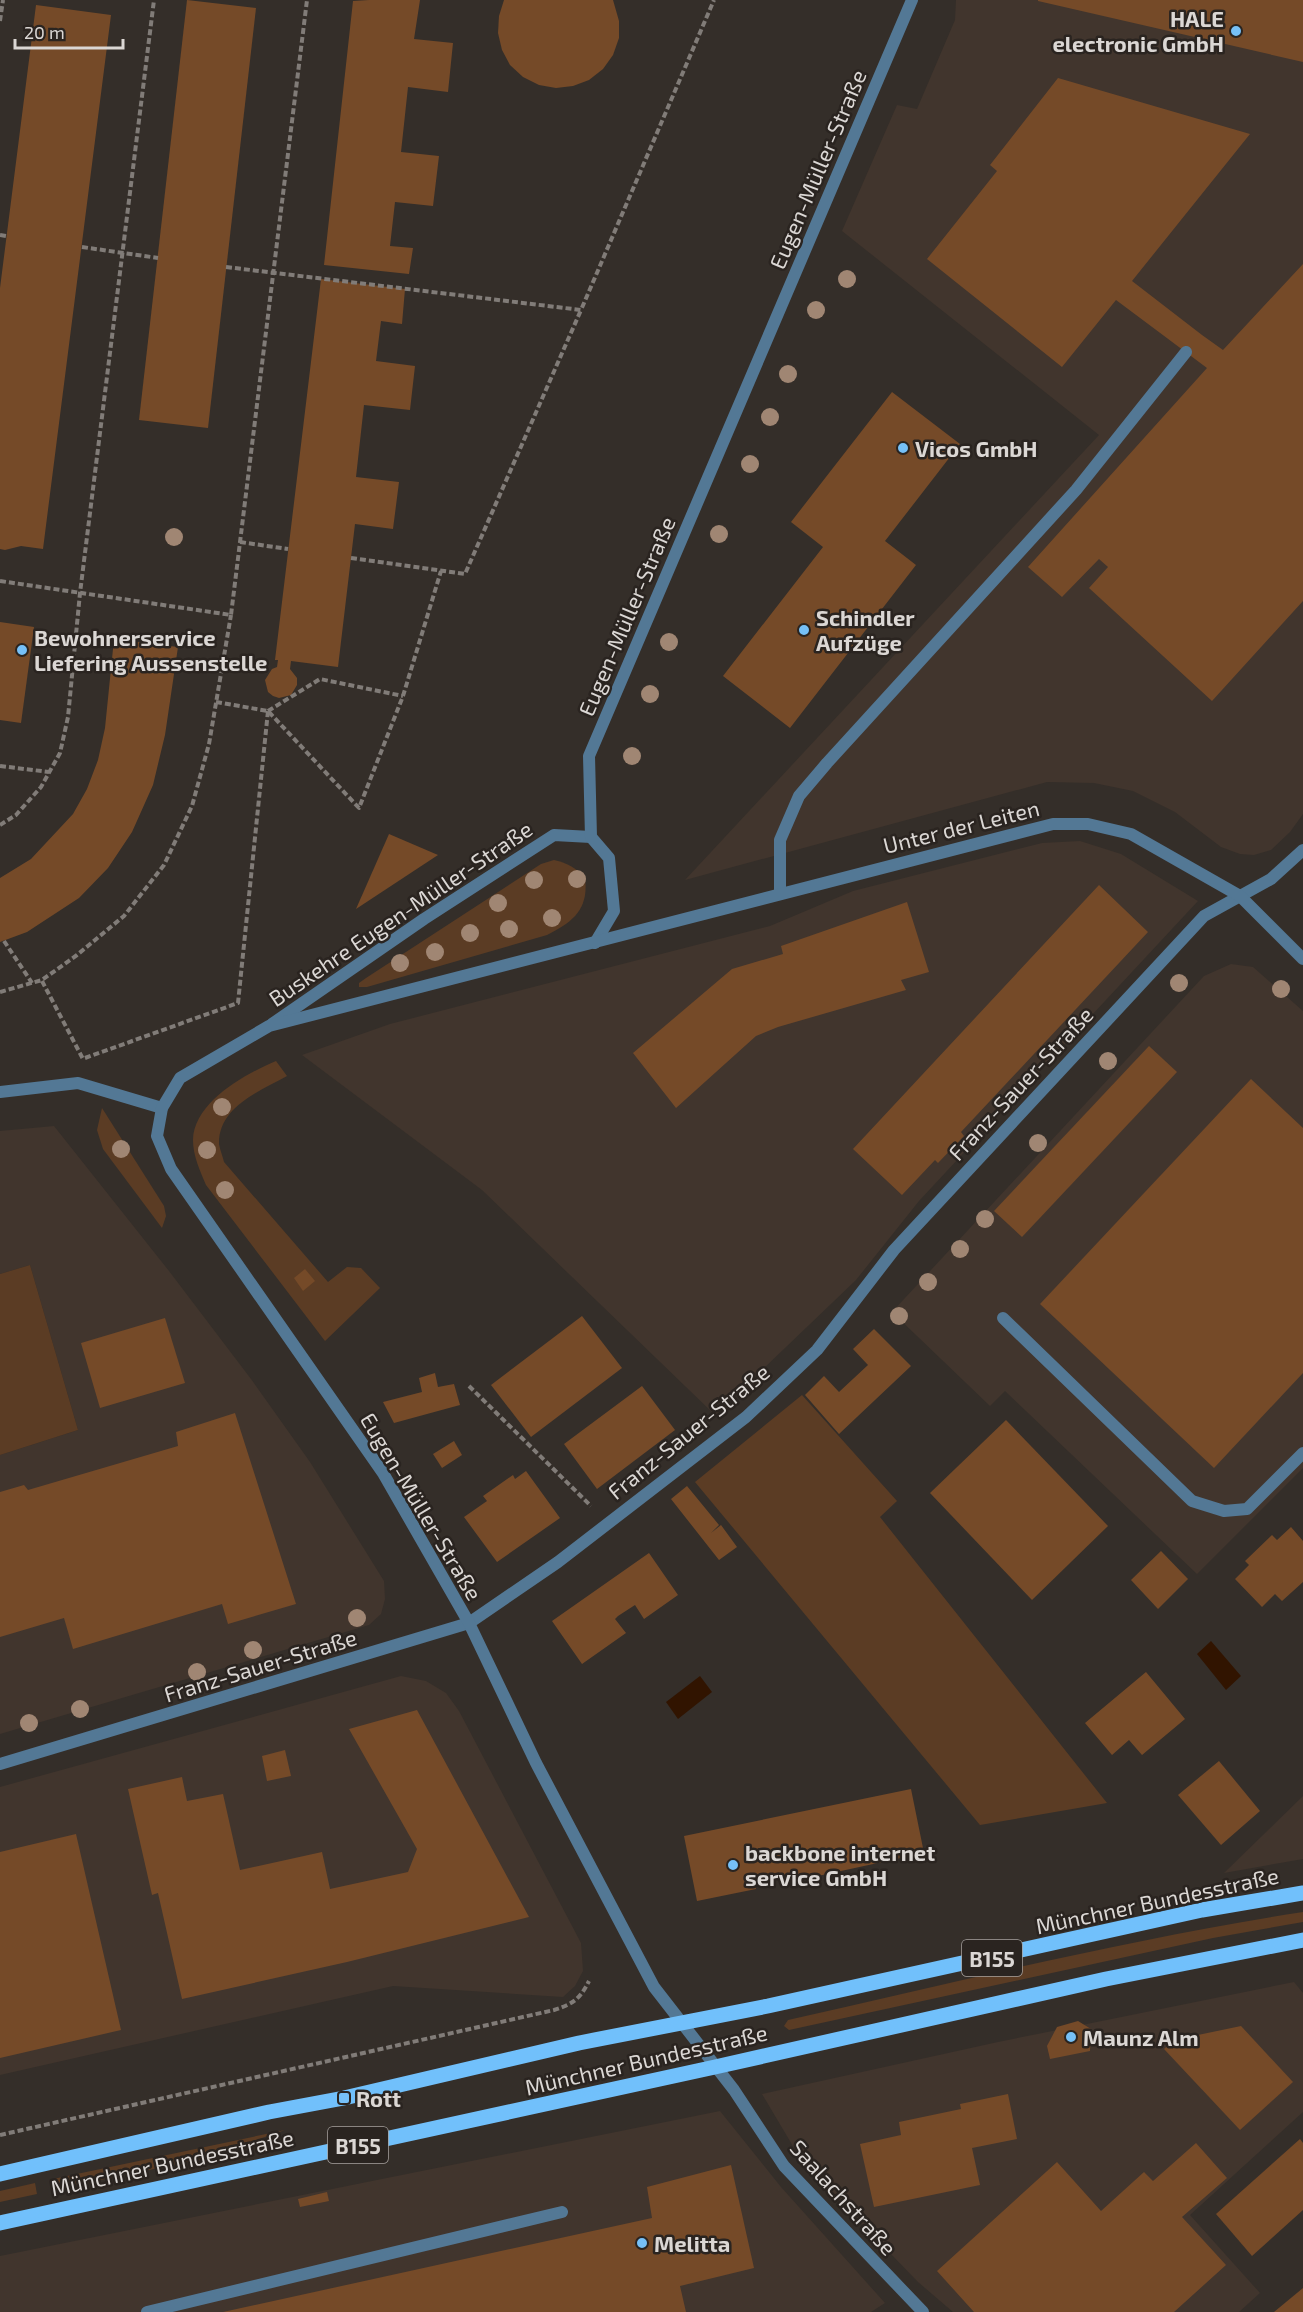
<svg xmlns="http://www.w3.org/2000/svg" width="1303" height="2312" viewBox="0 0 1303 2312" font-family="'Exo 2',sans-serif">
<rect width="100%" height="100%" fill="#342e29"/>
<g fill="#41352d">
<polygon points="956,0 1303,0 1303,814 1290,832 1271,850 1254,855 1240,854 1221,847 1175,812 1133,791 1094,783 1047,782 685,880 1099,435 842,231 897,105 917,109 955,20"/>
<polygon points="1080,841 1121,854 1198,901 919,1201 856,1280 715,1415 482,1190 302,1055 390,1024 770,926 853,891 1042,843"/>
<polygon points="1231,964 1253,967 1303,1011 1303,1468 1197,1574 1005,1391 990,1406 892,1312 1204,976"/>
<polygon points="54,1126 169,1271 251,1379 310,1462 384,1581 385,1599 381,1614 369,1625 0,1734 0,1455 78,1430 30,1265 0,1274 0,1131"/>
<polygon points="401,1676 426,1681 446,1693 459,1711 581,1943 583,1971 575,1986 563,1997 393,1986 0,2075 0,1787"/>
<polygon points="1303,1796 1303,1859 1224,1873"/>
<polygon points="1294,1982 1303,1993 1303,2112 1190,2215 1260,2293 1239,2312 953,2312 918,2282 803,2163 762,2094 998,2042"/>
<polygon points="720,2111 781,2187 885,2303 871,2312 0,2312 0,2256"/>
</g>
<g fill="#5b3c24">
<path d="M554,860C568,863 576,868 585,878C589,909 573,922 547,935L367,987H359V983L366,978L541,864Z"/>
<path d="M276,1061L287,1076C260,1091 218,1107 219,1144C220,1150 223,1157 224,1162L328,1282L347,1267L361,1268L380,1288L325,1341L206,1185C200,1171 193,1156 193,1140C194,1102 245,1074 276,1061Z"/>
<polygon points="102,1108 164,1206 166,1216 162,1228 103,1149 97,1130"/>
<polygon points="30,1265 78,1430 0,1455 0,1274"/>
<polygon points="802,1395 897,1501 880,1517 1107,1803 980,1825 695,1482"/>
<path d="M1303,1912V1922L1213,1938L789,2030L784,2026L788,2020C959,1981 1130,1939 1303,1912Z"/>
<polygon points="285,2130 198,2160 56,2189 53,2179"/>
<polygon points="35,2183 37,2194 0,2202 0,2191"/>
</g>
<g fill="#311400">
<polygon points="1211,1641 1241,1676 1226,1690 1197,1654"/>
<polygon points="700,1676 712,1692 678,1719 666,1702"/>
</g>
<g fill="#754a28">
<polygon points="187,0 256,8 208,428 139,420"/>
<polygon points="369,0 420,0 414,39 453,43 448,92 408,87 401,152 439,156 433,206 395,202 390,246 413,248 409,274 324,265 353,1"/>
<polygon points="504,0 613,0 619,21 619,38 613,55 603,69 589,80 573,86 556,88 539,85 523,77 510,65 502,50 498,33 499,16"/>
<polygon points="1038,0 1303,0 1303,62 1038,1"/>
<polygon points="36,5 111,15 43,549 21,546 5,550 0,549 0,288"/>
<polygon points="1058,78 1250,134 1132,281 1202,335 1223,350 1303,264 1303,601 1212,701 1089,588 1108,567 1099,559 1062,597 1028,567 1207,368 1116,300 1062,367 927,259 997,171 990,165"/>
<polygon points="321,279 405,289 402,324 381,321 376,361 415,366 410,410 364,405 356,477 399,482 393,529 355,524 338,667 291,661 290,669 297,678 297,685 291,695 279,698 273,696 268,692 265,680 272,669 277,667 278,660 275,660"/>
<polygon points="892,392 960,444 885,541 916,565 790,728 723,676 823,547 791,522"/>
<polygon points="0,622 34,627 21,723 0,720"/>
<polygon points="114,639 178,647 165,735 153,785 132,832 108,868 79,898 27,932 0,942 0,878 31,859 73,814 87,789 98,760 105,728"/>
<polygon points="389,834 438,855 356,909"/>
<polygon points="1099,885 1148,932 961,1132 964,1136 938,1163 935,1160 902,1195 853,1149"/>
<polygon points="907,902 929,972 901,980 906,990 778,1027 756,1036 676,1108 633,1053 732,969 783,954 781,946"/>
<polygon points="1149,1046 1177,1072 1022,1237 994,1211"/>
<polygon points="1251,1079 1303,1128 1303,1373 1214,1468 1040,1304"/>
<polygon points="305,1269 315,1281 303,1291 294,1278"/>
<polygon points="582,1316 622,1368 531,1437 491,1385"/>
<polygon points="165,1318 185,1383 100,1408 81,1343"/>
<polygon points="874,1329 911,1366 839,1434 805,1395 824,1376 839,1392 868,1365 853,1349"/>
<polygon points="435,1373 438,1387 454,1384 460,1405 394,1423 383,1402 422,1392 419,1378"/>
<polygon points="642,1386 675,1430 597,1489 564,1444"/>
<polygon points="235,1413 296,1604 228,1624 222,1604 73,1649 64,1618 0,1637 0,1492 24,1485 28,1490 178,1446 176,1432"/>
<polygon points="1006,1420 1108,1526 1032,1600 930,1493"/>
<polygon points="454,1441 462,1455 442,1468 433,1454"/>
<polygon points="526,1471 560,1518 497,1562 464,1517 487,1501 483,1496 513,1475 515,1479"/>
<polygon points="687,1486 719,1525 711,1533 721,1525 737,1547 719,1560 671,1499"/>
<polygon points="1291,1527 1303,1541 1303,1582 1282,1601 1275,1594 1262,1607 1235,1579 1249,1565 1245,1561 1272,1535 1277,1540"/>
<polygon points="1161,1551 1188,1579 1158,1609 1131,1580"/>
<polygon points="649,1553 678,1595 644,1619 635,1605 618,1616 615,1619 626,1633 582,1664 552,1621"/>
<polygon points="1146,1672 1185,1719 1142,1755 1129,1740 1112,1755 1085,1723"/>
<polygon points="417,1710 529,1917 347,1962 182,1999 158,1893 152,1895 128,1789 182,1777 187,1801 223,1794 240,1870 322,1852 330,1889 408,1872 417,1849 349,1729"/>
<polygon points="285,1750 291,1776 267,1781 262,1756"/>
<polygon points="1219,1761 1260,1811 1221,1845 1178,1795"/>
<polygon points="911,1789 924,1853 781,1884 780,1878 755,1884 756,1889 697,1901 684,1836"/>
<polygon points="76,1834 121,2030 0,2058 0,1852"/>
<polygon points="1078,2021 1091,2029 1090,2051 1050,2059 1047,2046 1057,2027"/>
<polygon points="1241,2026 1293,2082 1240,2130 1164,2049 1174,2040"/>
<polygon points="1008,2094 1017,2139 972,2148 980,2185 874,2207 860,2144 901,2135 899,2122 961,2109 960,2104"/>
<polygon points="1300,2139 1303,2143 1303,2210 1252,2256 1216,2214"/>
<polygon points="1196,2143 1227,2178 1182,2217 1226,2265 1174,2312 974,2312 937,2271 1057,2162 1101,2211 1144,2172 1153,2181"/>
<polygon points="731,2165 754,2268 680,2286 686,2312 223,2312 652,2218 647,2187"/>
<polygon points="327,2192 329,2201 300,2207 298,2199"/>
<polygon points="1303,2288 1303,2312 1274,2312"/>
</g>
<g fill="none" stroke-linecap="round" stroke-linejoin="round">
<g stroke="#817c78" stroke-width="4" stroke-dasharray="6 3" stroke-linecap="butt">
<polyline points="0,21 3,0"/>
<polyline points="0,235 6,236"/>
<polyline points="82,247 158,258"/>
<polyline points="226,267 581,310 714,0"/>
<polyline points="240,542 288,549"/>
<polyline points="351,558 465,574 581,310"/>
<polyline points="0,581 231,615 307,0"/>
<polyline points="216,702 268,711 359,808 403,696 441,571"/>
<polyline points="268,711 320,679 403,696"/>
<polyline points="0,766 49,772"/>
<polyline points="0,825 16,815 41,787 60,753 68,717 80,593 154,0"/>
<polyline points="4,941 32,983"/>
<polyline points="42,981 83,1059"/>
<polyline points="0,992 42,980 77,955 124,916 164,865 192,806 209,744 231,615"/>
<polyline points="85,1058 238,1003 268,711"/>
<polyline points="469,1386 591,1506"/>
<path d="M0,2135L554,2010C573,2004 580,1999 589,1981"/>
</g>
<g stroke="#537895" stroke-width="12">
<polyline points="780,894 780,840 799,796 827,763 1076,490 1186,352"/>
<polyline points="272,1024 424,919 554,835 591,837"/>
<polyline points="1003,1318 1192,1501 1224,1511 1247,1509 1303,1453"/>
<polyline points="147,2312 562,2212"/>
</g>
<g stroke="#537895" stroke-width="12">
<polyline points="595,943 614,911 609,858 591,837 589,756 912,0"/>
<polyline points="0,1092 78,1083 162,1108"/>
<polyline points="0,1764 469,1623 558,1562 746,1417 817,1350 894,1250 1204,916 1271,879 1303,850"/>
<polyline points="923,2312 784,2166 734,2090 654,1987 536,1763 469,1623 383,1473 171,1169 157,1136 162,1108 180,1078 269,1026 1053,824 1088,824 1131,834 1240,896 1303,959"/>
</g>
<g stroke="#71c0fb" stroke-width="15">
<polyline points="0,2174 269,2112 344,2098 579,2043 768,2006 1202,1910 1303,1893"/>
<polyline points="0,2223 715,2067 1106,1979 1303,1940"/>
</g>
</g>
<g fill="#a08673">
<circle cx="847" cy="279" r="9"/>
<circle cx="816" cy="310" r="9"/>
<circle cx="788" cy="374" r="9"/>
<circle cx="770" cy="417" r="9"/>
<circle cx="750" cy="464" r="9"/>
<circle cx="719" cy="534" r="9"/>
<circle cx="174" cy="537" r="9"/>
<circle cx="669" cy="642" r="9"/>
<circle cx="650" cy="694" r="9"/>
<circle cx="632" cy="756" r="9"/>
<circle cx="577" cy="879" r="9"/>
<circle cx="534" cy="880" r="9"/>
<circle cx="498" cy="903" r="9"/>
<circle cx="552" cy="918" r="9"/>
<circle cx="509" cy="929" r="9"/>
<circle cx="470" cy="933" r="9"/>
<circle cx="435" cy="952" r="9"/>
<circle cx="400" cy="963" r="9"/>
<circle cx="1179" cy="983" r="9"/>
<circle cx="1281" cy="989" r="9"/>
<circle cx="1108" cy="1061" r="9"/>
<circle cx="222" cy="1107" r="9"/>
<circle cx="1038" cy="1143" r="9"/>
<circle cx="121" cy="1149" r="9"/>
<circle cx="207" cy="1150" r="9"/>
<circle cx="225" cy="1190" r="9"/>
<circle cx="985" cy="1219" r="9"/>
<circle cx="960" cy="1249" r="9"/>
<circle cx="928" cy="1282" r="9"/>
<circle cx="899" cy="1316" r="9"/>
<circle cx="357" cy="1618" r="9"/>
<circle cx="253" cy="1650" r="9"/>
<circle cx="197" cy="1672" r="9"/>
<circle cx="80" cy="1709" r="9"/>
<circle cx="29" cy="1723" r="9"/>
</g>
<g fill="#76c0f7" stroke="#2a2420" stroke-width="2">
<circle cx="1236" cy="31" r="6"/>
<circle cx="903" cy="448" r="6"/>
<circle cx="804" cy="630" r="6"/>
<circle cx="22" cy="650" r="6"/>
<circle cx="733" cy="1865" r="6"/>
<circle cx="1071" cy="2037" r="6"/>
<rect x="338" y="2092" width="12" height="12" rx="3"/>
<circle cx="642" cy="2243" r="6"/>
</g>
<g text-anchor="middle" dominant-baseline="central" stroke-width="5" stroke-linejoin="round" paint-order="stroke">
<g fill="#2a2420" stroke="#a6a19e" stroke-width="1.5">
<rect x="962" y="1940" width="60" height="36" rx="4.5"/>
<rect x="328" y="2127" width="60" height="36" rx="4.5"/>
</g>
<g font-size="21" font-weight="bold" fill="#dbd7d4">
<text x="992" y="1958">B155</text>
<text x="358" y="2145">B155</text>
</g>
<g font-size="22" font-weight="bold" fill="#dbd7d4" stroke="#2a2420" text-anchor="start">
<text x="1224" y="18" text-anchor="end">HALE<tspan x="1224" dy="25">electronic GmbH</tspan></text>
<text x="915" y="448">Vicos GmbH</text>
<text x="816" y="617">Schindler<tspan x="816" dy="25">Aufzüge</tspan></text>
<text x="34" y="637">Bewohnerservice<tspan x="34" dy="25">Liefering Aussenstelle</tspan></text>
<text x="745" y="1852">backbone internet<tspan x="745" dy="25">service GmbH</tspan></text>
<text x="1083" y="2037">Maunz Alm</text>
<text x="356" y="2098">Rott</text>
<text x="654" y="2243">Melitta</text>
</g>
<g font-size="22" fill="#dbd7d4" stroke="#2a2420">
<text transform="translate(817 169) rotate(-67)">Eugen-Müller-Straße</text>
<text transform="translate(626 616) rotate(-67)">Eugen-Müller-Straße</text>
<text transform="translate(961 826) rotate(-14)">Unter der Leiten</text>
<text transform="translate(400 913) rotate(-34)">Buskehre Eugen-Müller-Straße</text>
<text transform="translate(1020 1083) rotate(-47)">Franz-Sauer-Straße</text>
<text transform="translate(688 1431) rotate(-39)">Franz-Sauer-Straße</text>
<text transform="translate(422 1506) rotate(59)">Eugen-Müller-Straße</text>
<text transform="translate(260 1665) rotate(-17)">Franz-Sauer-Straße</text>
<text transform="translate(1157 1900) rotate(-12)">Münchner Bundesstraße</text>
<text transform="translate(646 2059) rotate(-13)">Münchner Bundesstraße</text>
<text transform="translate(172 2162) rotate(-12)">Münchner Bundesstraße</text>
<text transform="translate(844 2197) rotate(48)">Saalachstraße</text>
</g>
</g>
<path d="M15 39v9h108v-9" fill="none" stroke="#dbd7d4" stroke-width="3"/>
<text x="24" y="39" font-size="18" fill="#dbd7d4" stroke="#2a2420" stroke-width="4.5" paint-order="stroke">20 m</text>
</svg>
